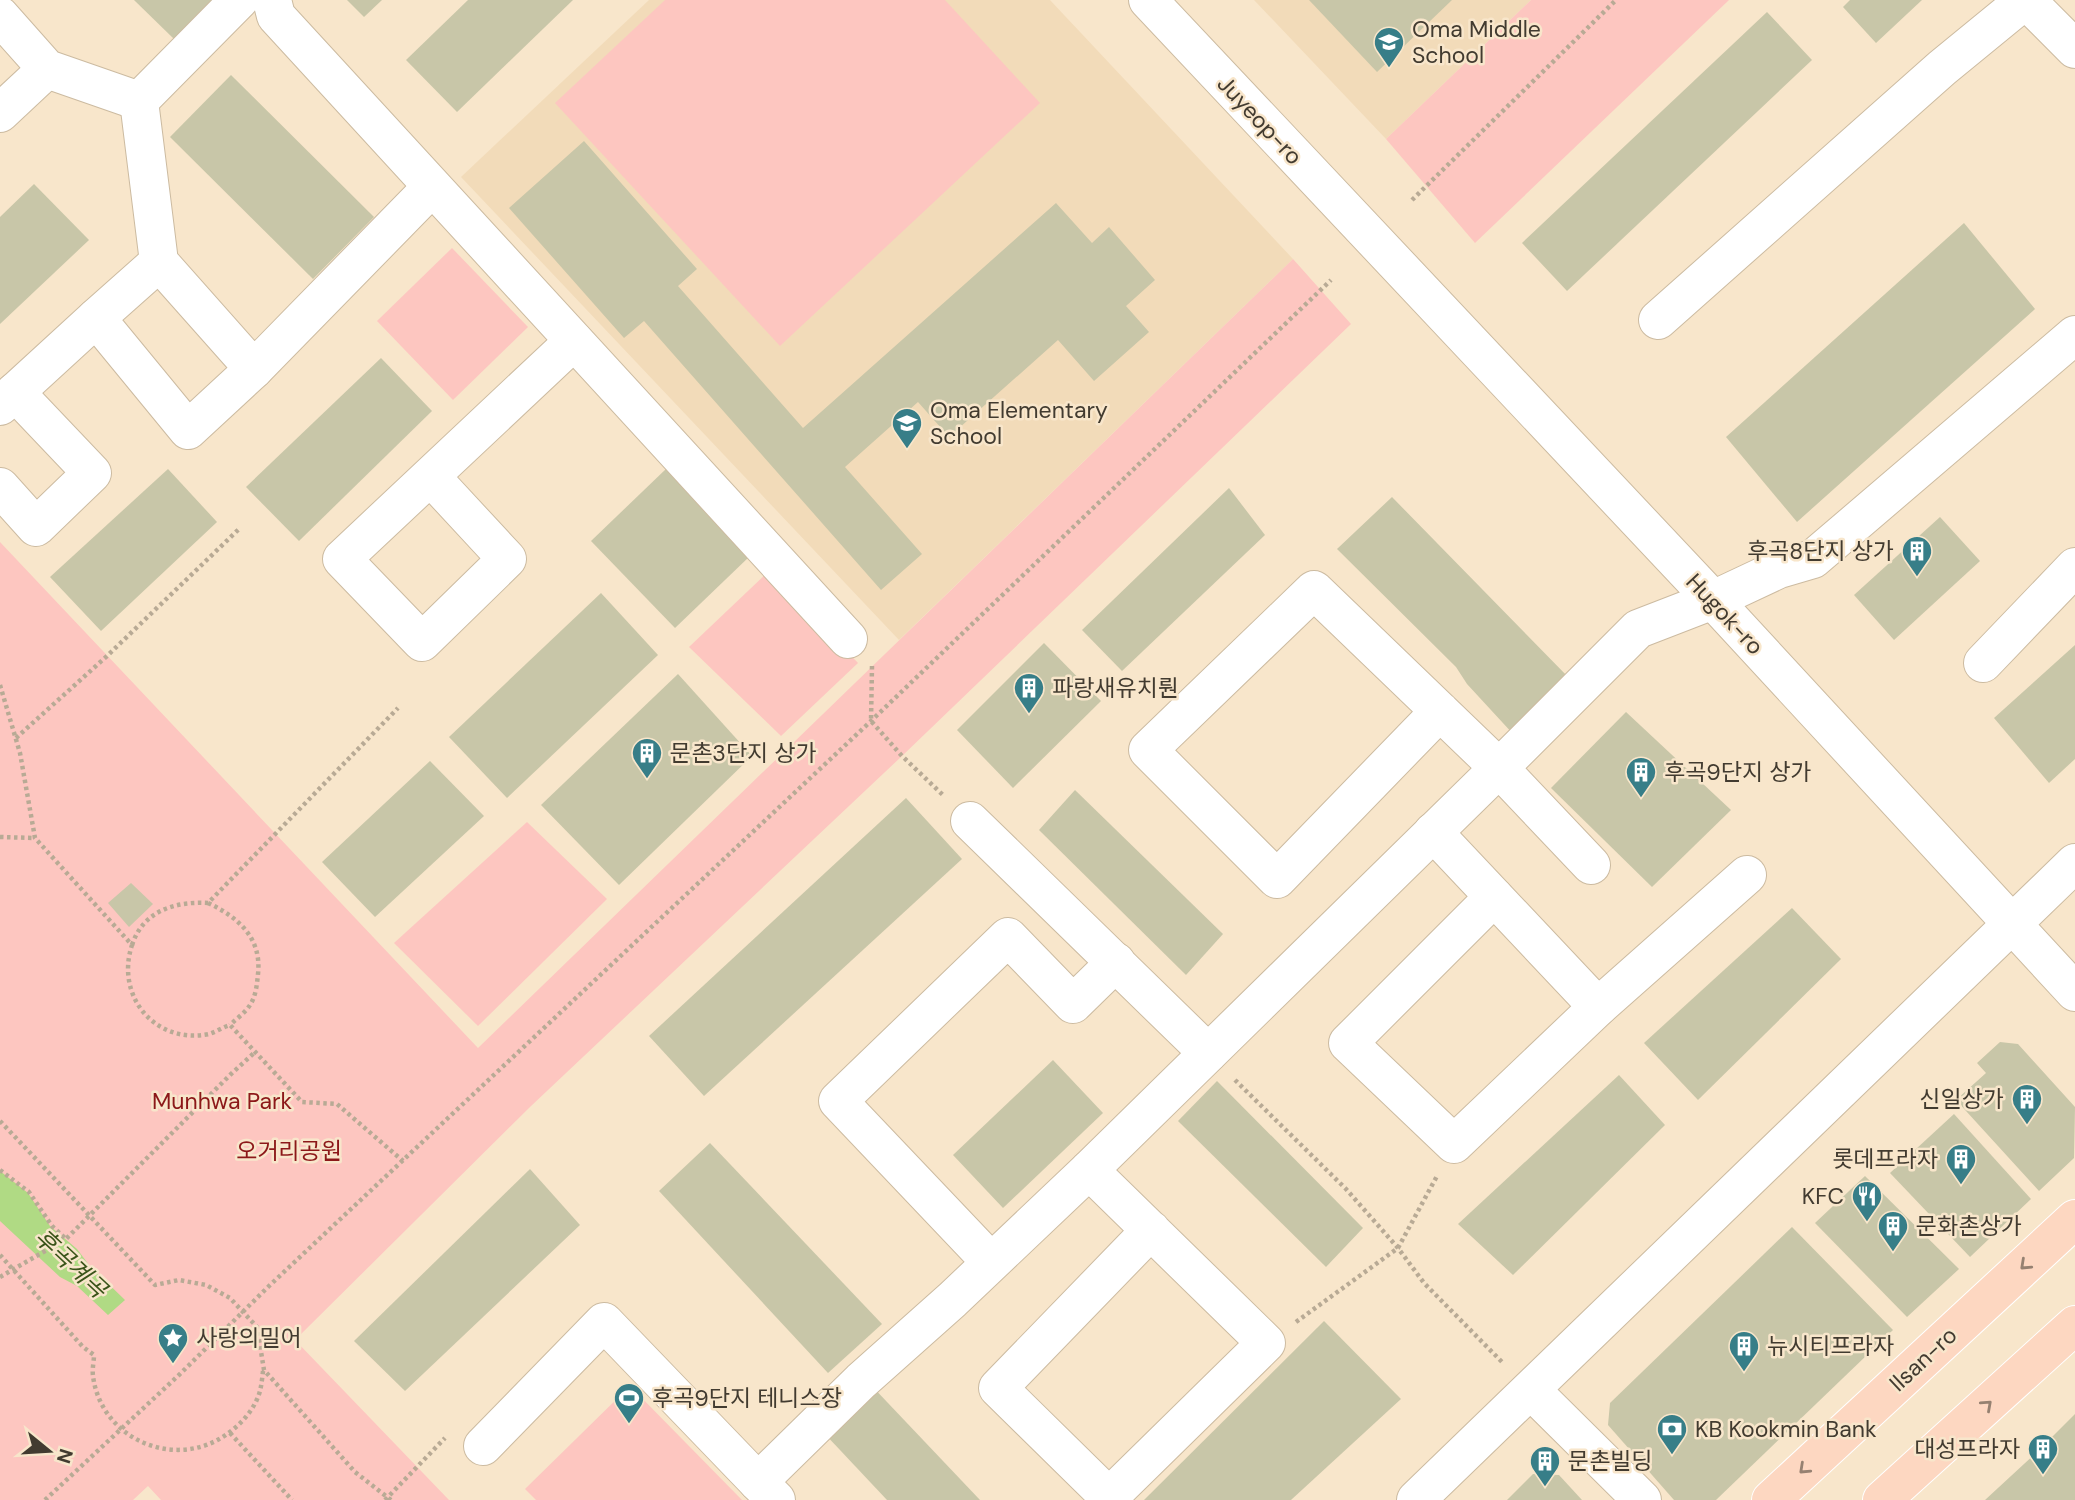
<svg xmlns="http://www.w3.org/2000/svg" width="2075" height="1500" viewBox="0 0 2075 1500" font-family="'DM Sans','Noto Sans KR',sans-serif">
<rect width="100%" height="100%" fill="#f8e6cb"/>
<g fill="#f2dbb9">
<polygon points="649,0 1050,0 1293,259 899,640 461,177"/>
<polygon points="1254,0 1531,0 1386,139"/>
</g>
<g fill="#fdc6c0">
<polygon points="665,0 945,0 1040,103 780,346 555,103"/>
<polygon points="1531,0 1729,0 1475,243 1386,139"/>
<polygon points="452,248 528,327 453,400 377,321"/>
<polygon points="1293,259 1351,324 902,756 530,1107 295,1340 449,1500 161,1500 148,1486 133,1500 0,1500 0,542 478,1048"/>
<polygon points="770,570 858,663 781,736 689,647"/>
<polygon points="527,822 607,899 478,1026 394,943"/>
<polygon points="630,1386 742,1500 536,1500 525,1489"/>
</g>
<polygon fill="#b0da84" points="0,1171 28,1193 50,1226 77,1249 89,1265 125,1300 108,1315 77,1286 60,1277 0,1221"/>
<g fill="#c8c6a8">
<polygon points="134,0 212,0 174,39"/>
<polygon points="347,0 382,0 364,17"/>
<polygon points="468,0 573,0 457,112 406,60"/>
<polygon points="1309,0 1452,0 1377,72"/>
<polygon points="1850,0 1922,0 1876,43 1843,7"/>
<polygon points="1767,12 1812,60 1567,291 1522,243"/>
<polygon points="231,75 374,217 313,279 170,137"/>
<polygon points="584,141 697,269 678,286 803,428 1056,203 1092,243 1109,227 1155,280 1126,306 1149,332 1094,381 1058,340 949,437 918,402 845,467 922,554 881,590 644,321 624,338 509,208"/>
<polygon points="34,184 89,240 0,324 0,217"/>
<polygon points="1964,223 2035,309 1797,522 1726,437"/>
<polygon points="381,358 432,411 299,541 246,487"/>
<polygon points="667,468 750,556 675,628 591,541"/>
<polygon points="168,469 217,522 101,631 50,577"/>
<polygon points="1229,488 1265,535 1122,671 1082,630"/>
<polygon points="1392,497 1571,680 1514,735 1467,684 1456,667 1337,549"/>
<polygon points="1940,517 1980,561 1894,640 1854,595"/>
<polygon points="601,593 658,655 507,798 449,737"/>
<polygon points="1044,643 1101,701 1013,788 957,730"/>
<polygon points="2075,645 2075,759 2049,783 1994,718"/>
<polygon points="678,674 752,756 619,885 541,805"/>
<polygon points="1626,712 1731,810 1652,887 1551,788"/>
<polygon points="430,761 484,816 375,917 322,862"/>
<polygon points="1075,790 1223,934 1186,975 1039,830"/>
<polygon points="906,798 962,859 704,1096 649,1036"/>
<polygon points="131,883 153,904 129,927 108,903"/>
<polygon points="1792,908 1841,959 1698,1100 1644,1043"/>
<polygon points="2000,1042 2018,1044 2075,1107 2074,1158 2039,1191 1956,1100 1986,1073 1977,1063"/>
<polygon points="1053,1060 1103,1113 1003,1208 953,1155"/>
<polygon points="1619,1075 1665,1125 1513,1275 1458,1224"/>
<polygon points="1217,1081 1363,1228 1326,1267 1178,1121"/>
<polygon points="1954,1114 2031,1199 1970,1257 1890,1173"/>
<polygon points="710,1143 882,1324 828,1373 659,1191"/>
<polygon points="530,1169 580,1225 405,1391 354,1341"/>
<polygon points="1865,1176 1959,1269 1907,1317 1815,1223"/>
<polygon points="1792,1227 1893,1330 1716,1500 1674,1500 1608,1425 1610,1403"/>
<polygon points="1324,1321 1401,1399 1291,1500 1144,1500"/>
<polygon points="869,1383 980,1500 887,1500 824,1433"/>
<polygon points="2075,1414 2075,1500 1985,1500 2038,1451"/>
<polygon points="1533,1474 1559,1475 1582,1500 1507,1500"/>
</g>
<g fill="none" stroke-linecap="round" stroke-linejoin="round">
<g stroke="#ccbba1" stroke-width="40">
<g id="minor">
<polyline points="239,0 139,101 159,262 254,369 432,187"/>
<polyline points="272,0 276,16 848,639"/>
<polyline points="1148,0 1713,600 2075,992"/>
<polyline points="2026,0 2075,49"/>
<polyline points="0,16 47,69 139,101"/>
<polyline points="0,113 47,69"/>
<polyline points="159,262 96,318 188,430 254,369"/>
<polyline points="1658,320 1942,68 2025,0"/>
<polyline points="0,406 96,318"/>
<polyline points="431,477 507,559 422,642 342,559 574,341"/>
<polyline points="0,487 36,527 92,473 15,392"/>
<polyline points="1983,663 2075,567"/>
<polyline points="1440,711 1277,879 1148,750 1314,590 1499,768 1591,865"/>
<polyline points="970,821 1208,1053"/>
<polyline points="1433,832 1598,1007"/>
<polyline points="1494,897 1348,1043 1454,1144 1598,1007 1747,875"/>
<polyline points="1089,1170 1266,1343 1109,1497 998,1388 1151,1230"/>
<polyline points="991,1262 838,1101 1008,937 1073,1004 1116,962"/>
<polyline points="1531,1390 1642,1500"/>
<polyline points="483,1446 604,1322 758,1482"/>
<polyline points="776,1500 758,1482 861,1381 952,1300 1089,1170 1499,768 1638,629 1713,600 1779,569 1813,559 2075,335"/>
<polyline points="1416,1500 2075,863"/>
</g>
</g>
<g stroke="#fff" stroke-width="40">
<g id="major">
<polyline points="1771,1500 2075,1219"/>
<polyline points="1882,1500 2075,1325"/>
</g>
</g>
<g stroke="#b8aa95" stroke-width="4.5" stroke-dasharray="3.5 3.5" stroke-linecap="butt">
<polyline points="1412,200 1616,0"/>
<polyline points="872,666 871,721 902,756 944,796"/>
<path d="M0,685L20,753L35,838L132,945C115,996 155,1045 209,1034C216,1032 223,1027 230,1025L302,1102L337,1104L403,1161"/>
<polyline points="16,738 107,656 239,529"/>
<polyline points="0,837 35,838"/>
<path d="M208,903C238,917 262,938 258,974C257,984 256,996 250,1005C245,1013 236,1019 230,1025"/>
<path d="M132,945C143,911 175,901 208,903L398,708"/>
<polyline points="1235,1080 1346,1189 1398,1248 1424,1283 1503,1363"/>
<polyline points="0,1121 155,1285 179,1280 206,1285 230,1298 257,1327 264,1370 355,1472 391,1500"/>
<polyline points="0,1170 29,1192 52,1226 66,1239"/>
<path d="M0,1255L83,1347L94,1355C94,1361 92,1369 93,1376C101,1440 176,1471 227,1434C240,1425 252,1412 258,1397C261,1390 262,1380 263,1371"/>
<polyline points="0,1277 66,1239 230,1075 254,1053"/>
<polyline points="1296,1322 1398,1248 1437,1176"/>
<polyline points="230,1433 292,1500"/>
<polyline points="45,1500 180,1374 269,1286 871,721 1331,280"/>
<polyline points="385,1500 445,1438"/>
</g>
<use href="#minor" stroke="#fff" stroke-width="38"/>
<use href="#major" stroke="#fdd7c1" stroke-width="38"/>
</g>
<defs><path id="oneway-chevron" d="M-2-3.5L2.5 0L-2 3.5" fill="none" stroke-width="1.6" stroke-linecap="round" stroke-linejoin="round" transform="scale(1.75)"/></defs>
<g stroke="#968171">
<use href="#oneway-chevron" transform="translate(2025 1265) rotate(137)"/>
<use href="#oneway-chevron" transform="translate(1987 1405) rotate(-42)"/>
<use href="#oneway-chevron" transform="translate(1804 1469) rotate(137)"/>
</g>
<defs>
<g id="school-pin" transform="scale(1.575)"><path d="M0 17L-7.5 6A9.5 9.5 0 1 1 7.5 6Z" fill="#377e88" stroke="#f8e6cb"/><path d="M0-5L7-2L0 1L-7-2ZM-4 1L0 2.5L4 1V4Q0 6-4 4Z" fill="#fff"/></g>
<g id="building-pin" transform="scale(1.575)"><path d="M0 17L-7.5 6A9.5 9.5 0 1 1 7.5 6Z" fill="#377e88" stroke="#f8e6cb"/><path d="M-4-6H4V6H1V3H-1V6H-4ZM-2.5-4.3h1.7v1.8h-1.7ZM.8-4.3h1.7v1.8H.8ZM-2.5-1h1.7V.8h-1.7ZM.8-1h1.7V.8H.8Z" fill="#fff"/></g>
<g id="restaurant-pin" transform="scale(1.575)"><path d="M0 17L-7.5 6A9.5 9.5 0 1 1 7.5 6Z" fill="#377e88" stroke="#f8e6cb"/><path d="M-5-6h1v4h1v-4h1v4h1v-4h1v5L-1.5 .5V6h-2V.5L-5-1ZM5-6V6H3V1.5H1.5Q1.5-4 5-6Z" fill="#fff"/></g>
<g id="sight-pin" transform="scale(1.575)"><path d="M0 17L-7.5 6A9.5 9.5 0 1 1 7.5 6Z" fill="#377e88" stroke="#f8e6cb"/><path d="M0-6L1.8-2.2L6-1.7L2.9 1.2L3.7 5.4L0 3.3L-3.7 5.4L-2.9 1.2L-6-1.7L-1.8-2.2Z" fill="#fff"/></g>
<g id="stadium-pin" transform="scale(1.575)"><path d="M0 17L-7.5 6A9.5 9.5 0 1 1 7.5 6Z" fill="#377e88" stroke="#f8e6cb"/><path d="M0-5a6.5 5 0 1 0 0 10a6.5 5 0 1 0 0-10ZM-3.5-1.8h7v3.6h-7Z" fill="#fff"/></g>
<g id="bank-pin" transform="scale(1.575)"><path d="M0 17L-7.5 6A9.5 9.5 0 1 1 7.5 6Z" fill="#377e88" stroke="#f8e6cb"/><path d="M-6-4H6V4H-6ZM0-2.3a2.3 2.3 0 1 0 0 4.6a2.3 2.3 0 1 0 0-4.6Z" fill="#fff"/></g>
</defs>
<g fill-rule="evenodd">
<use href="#school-pin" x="1389" y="42"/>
<use href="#school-pin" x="907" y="423"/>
<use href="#building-pin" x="1917" y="551"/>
<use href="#building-pin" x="1029" y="688"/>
<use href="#building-pin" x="647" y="753"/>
<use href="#building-pin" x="1641" y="772"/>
<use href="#building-pin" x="2027" y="1099"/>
<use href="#building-pin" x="1961" y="1159"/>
<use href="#restaurant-pin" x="1867" y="1196"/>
<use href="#building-pin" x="1893" y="1226"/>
<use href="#sight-pin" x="173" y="1338"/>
<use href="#building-pin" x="1744" y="1346"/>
<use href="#stadium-pin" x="629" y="1398"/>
<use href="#bank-pin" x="1672" y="1429"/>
<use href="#building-pin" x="2043" y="1449"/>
<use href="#building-pin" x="1545" y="1461"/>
</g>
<g text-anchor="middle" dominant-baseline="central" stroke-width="5" stroke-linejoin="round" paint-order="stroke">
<g font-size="23" fill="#423b30" stroke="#f8e6cb" text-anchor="start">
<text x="1412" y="29">Oma Middle<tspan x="1412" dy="26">School</tspan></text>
<text x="930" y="410">Oma Elementary<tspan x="930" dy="26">School</tspan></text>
<text x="1894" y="551" text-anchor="end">후곡8단지 상가</text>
<text x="1052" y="688">파랑새유치뤈</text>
<text x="670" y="753">문촌3단지 상가</text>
<text x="1664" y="772">후곡9단지 상가</text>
<text x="2004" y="1099" text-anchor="end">신일상가</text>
<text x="1938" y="1159" text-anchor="end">롯데프라자</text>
<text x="1844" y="1196" text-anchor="end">KFC</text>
<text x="1916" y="1226">문화촌상가</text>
<text x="196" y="1338">사랑의밀어</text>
<text x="1767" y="1346">뉴시티프라자</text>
<text x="652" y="1398">후곡9단지 테니스장</text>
<text x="1695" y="1429">KB Kookmin Bank</text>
<text x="2020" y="1449" text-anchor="end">대성프라자</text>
<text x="1568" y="1461">문촌빌딩</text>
</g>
<g font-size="23" fill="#423b30" stroke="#f8e6cb">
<text transform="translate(1260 120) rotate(47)">Juyeop-ro</text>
<text transform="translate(1725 614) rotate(47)">Hugok-ro</text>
<text transform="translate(1923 1359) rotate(-43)">Ilsan-ro</text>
</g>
<g font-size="23" fill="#8c1819" stroke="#f8e6cb">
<text x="222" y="1101">Munhwa Park</text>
<text x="289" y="1151">오거리공원</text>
</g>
<g font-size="24" font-style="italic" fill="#3a5419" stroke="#f8e6cb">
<text transform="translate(71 1263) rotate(43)">후곡계곡</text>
</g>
</g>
<g transform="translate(49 1451) rotate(108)" stroke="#f8e6cb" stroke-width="5" paint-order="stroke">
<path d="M0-5L12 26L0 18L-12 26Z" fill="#423b30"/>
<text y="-10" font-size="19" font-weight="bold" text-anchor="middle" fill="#423b30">N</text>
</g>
</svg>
